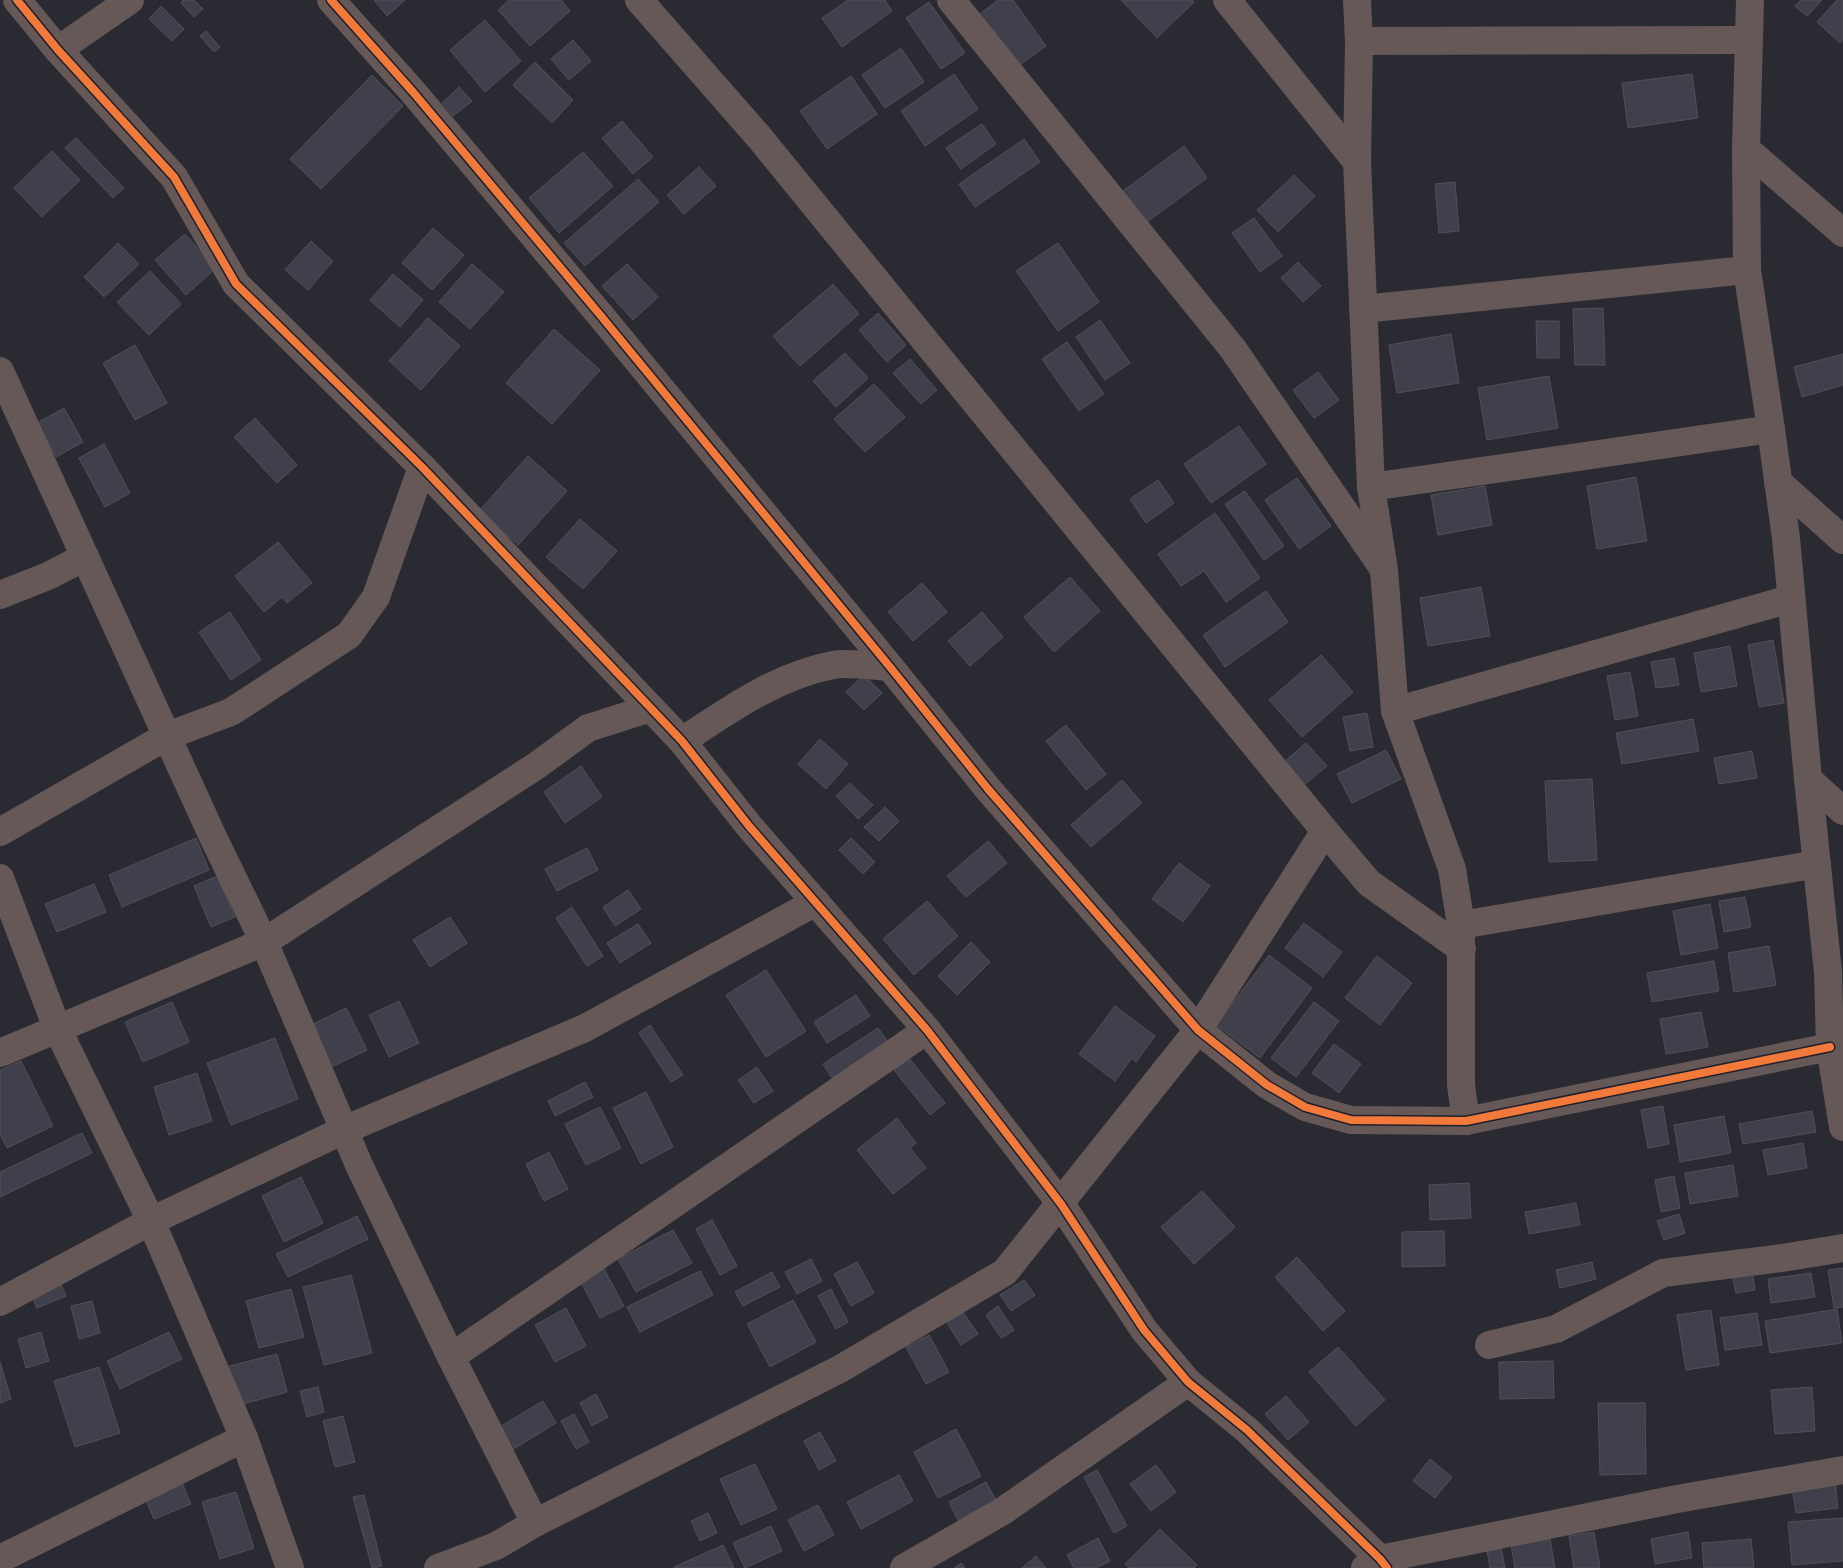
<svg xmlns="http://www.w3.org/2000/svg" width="1843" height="1568" viewBox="0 0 1843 1568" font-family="'PT Sans',sans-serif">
<rect width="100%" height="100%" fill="#2a2a33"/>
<g fill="#40404c" stroke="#505058">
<polygon points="184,0 194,0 203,9 194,17 181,3"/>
<polygon points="374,0 405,0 387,16"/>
<polygon points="509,0 561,0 570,11 530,46 498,10"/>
<polygon points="848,0 885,0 892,11 842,47 822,18"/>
<polygon points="998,0 1013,0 1046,46 1014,69 976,17"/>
<polygon points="1121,0 1192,0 1194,2 1157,38"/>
<polygon points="1801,0 1822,0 1807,16 1795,6"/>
<polygon points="1837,0 1843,0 1843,39 1840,43 1817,22"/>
<polygon points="929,2 965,53 941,69 906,18"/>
<polygon points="161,6 184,29 172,41 149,19"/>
<polygon points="485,20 521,61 485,92 450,50"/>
<polygon points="206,31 220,47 214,52 200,36"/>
<polygon points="573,40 591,61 569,80 551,59"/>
<polygon points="901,48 924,82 885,108 862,75"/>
<polygon points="535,62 573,100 552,123 513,85"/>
<polygon points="954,74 978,109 925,146 901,111"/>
<polygon points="1692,74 1698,118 1628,128 1622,83"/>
<polygon points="372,75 403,106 321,189 290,159"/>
<polygon points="851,76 877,114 827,149 800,111"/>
<polygon points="459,87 472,101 453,116 442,103"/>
<polygon points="622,121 653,157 633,174 602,138"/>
<polygon points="982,124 996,144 961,169 946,148"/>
<polygon points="76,138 124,188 113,198 65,148"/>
<polygon points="1024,139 1040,162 975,207 959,184"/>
<polygon points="1184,146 1207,178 1139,228 1116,196"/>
<polygon points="52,151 80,180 42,217 14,188"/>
<polygon points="583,152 613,186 559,233 529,198"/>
<polygon points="699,167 716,186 684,214 667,195"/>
<polygon points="1294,175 1315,196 1278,232 1257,210"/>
<polygon points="638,179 659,202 585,266 564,243"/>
<polygon points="1455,182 1459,231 1439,233 1435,184"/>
<polygon points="1254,218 1282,256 1260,272 1232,233"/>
<polygon points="433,228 464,255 432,290 402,263"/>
<polygon points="185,234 216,268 186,295 155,260"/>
<polygon points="311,241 333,261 308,290 285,270"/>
<polygon points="118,243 139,264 104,297 84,277"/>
<polygon points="1058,243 1099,302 1058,331 1016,271"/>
<polygon points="1298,262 1321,286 1303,302 1281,278"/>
<polygon points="472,264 504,292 470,329 439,302"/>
<polygon points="627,264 658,297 633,320 602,286"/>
<polygon points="150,271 181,304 149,335 117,302"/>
<polygon points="393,274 423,300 400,327 370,300"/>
<polygon points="833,284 859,314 800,366 773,336"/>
<polygon points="1603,308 1605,365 1575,365 1573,309"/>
<polygon points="878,313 906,345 887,362 859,330"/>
<polygon points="428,318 460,346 421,390 389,361"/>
<polygon points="1100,320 1130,363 1105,380 1076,337"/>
<polygon points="1536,321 1559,321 1559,358 1537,358"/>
<polygon points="554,329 600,370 552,424 506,383"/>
<polygon points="1451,334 1459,383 1397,393 1389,345"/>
<polygon points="1067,342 1104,394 1079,411 1042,359"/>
<polygon points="135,345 167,403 135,420 103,363"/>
<polygon points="845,353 868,378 836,407 813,381"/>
<polygon points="1843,354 1843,385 1802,397 1794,367"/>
<polygon points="910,359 937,390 921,404 893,373"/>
<polygon points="1318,372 1339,400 1314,418 1293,390"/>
<polygon points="1549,376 1558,428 1487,440 1478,388"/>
<polygon points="874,384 905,417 865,452 834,419"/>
<polygon points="64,408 83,442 56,457 37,423"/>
<polygon points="255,418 297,465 277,483 234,437"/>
<polygon points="1239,426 1266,464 1211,503 1184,464"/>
<polygon points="104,444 130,493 105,507 79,458"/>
<polygon points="528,456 567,491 518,545 479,511"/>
<polygon points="1636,477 1647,541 1597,549 1587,486"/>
<polygon points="1297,478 1331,526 1299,549 1265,500"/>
<polygon points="1158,480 1174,503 1146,523 1130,499"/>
<polygon points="1485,486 1492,525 1438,535 1431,495"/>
<polygon points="1245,491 1284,546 1264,560 1225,504"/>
<polygon points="1215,513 1260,578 1226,602 1204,571 1181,586 1158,554"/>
<polygon points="580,519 617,551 583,589 546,557"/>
<polygon points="278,542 312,583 287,603 282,597 264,612 235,576"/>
<polygon points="1070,577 1100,611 1054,652 1024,617"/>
<polygon points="922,583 947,612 913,641 888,612"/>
<polygon points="1481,587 1490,636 1428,646 1420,598"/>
<polygon points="1266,591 1288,622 1225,667 1203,635"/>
<polygon points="230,612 261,660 231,680 199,632"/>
<polygon points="982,612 1003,637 970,666 948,641"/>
<polygon points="1773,640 1784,703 1759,707 1748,645"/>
<polygon points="1730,646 1737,686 1701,692 1694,653"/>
<polygon points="1321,655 1353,692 1302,737 1269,700"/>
<polygon points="1674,658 1679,685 1656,688 1651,662"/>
<polygon points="1630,672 1638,716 1615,720 1607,676"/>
<polygon points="864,675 882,693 864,710 846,692"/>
<polygon points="1367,713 1373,747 1350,751 1343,717"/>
<polygon points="1693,719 1699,751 1622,764 1616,733"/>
<polygon points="1066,725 1106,774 1086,790 1046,741"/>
<polygon points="820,739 848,764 826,789 798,764"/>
<polygon points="1306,743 1327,766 1304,785 1284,762"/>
<polygon points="1386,750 1401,779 1352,803 1337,774"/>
<polygon points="1752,751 1757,778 1719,784 1714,758"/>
<polygon points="581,766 602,797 565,823 544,792"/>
<polygon points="1592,779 1597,860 1549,862 1545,781"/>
<polygon points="1122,780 1142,803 1091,847 1071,825"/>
<polygon points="850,783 873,805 858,819 836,796"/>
<polygon points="885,807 899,821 879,841 864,827"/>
<polygon points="196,838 209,870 122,907 109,875"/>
<polygon points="851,838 875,862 863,874 839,850"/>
<polygon points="988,841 1007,863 966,897 947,876"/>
<polygon points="587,848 598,870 557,891 545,869"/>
<polygon points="1179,863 1210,886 1183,922 1152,899"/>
<polygon points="217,876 235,917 211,927 194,886"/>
<polygon points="94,884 106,912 57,932 45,904"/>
<polygon points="628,890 641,909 615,926 603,907"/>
<polygon points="1745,897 1751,927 1724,932 1719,901"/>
<polygon points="927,901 958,936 914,975 883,939"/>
<polygon points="1710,904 1718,948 1681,955 1673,911"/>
<polygon points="572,907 603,956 587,966 556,918"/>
<polygon points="450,917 467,943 430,967 413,940"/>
<polygon points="1304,923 1342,952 1323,977 1285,948"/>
<polygon points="638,924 651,943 620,963 607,943"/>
<polygon points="971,942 990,962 957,995 938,976"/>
<polygon points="1769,946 1776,985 1734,992 1728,953"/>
<polygon points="1269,955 1312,988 1260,1058 1216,1025"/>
<polygon points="1377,956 1412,983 1380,1025 1345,998"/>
<polygon points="1714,961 1719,991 1652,1002 1647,973"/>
<polygon points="766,970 806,1031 766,1057 726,995"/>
<polygon points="856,995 870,1016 827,1043 814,1022"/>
<polygon points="399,1001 419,1043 389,1057 369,1015"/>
<polygon points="172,1002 189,1042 143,1062 125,1022"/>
<polygon points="1314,1002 1339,1021 1296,1077 1271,1058"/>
<polygon points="1115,1006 1155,1036 1136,1062 1132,1058 1115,1081 1079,1054"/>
<polygon points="346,1008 367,1050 331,1067 311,1025"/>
<polygon points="1701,1012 1708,1047 1666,1054 1660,1019"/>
<polygon points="650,1025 683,1075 671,1082 639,1033"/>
<polygon points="878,1028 888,1042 832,1078 823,1064"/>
<polygon points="275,1038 298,1099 231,1125 207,1063"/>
<polygon points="1334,1044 1361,1064 1339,1093 1312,1073"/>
<polygon points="909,1058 945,1103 930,1115 894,1070"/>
<polygon points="21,1061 53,1126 7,1148 0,1134 0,1070"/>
<polygon points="757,1067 773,1091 754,1103 738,1080"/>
<polygon points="197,1073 212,1121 169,1135 154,1087"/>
<polygon points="585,1082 593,1097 555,1116 548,1101"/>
<polygon points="646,1092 673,1147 641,1164 613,1108"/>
<polygon points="1663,1106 1669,1144 1648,1148 1641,1110"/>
<polygon points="600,1107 621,1148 586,1165 565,1124"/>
<polygon points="1812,1111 1816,1132 1743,1144 1739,1124"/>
<polygon points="1724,1116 1731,1153 1680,1162 1674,1125"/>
<polygon points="897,1118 916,1143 910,1148 926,1168 893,1194 857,1150"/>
<polygon points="82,1133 92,1153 0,1197 0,1172"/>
<polygon points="1803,1143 1807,1168 1768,1175 1763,1150"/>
<polygon points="549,1152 568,1189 544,1201 526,1164"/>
<polygon points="1733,1165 1738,1196 1690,1204 1685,1173"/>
<polygon points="1674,1176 1680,1208 1661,1212 1655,1180"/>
<polygon points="301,1177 323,1223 284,1242 262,1196"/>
<polygon points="1469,1183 1471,1218 1430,1220 1429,1185"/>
<polygon points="1202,1191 1235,1227 1194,1264 1161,1227"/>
<polygon points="1576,1203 1580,1225 1529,1234 1525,1212"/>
<polygon points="1679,1214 1685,1233 1664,1240 1657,1221"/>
<polygon points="357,1216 368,1239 288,1277 276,1254"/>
<polygon points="712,1220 737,1266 720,1275 696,1229"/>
<polygon points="673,1230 692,1263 636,1292 618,1259"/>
<polygon points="1444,1231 1445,1266 1402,1267 1402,1232"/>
<polygon points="1297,1257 1345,1311 1323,1331 1275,1277"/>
<polygon points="811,1259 822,1281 797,1294 785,1272"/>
<polygon points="857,1262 874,1293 851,1306 834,1274"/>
<polygon points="1592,1262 1596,1279 1560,1288 1556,1270"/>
<polygon points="1843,1268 1843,1307 1834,1308 1828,1270"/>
<polygon points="604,1269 624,1306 600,1318 581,1282"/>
<polygon points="700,1271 713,1295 640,1332 627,1307"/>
<polygon points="1752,1271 1755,1290 1736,1293 1732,1274"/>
<polygon points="772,1272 780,1287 743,1306 735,1292"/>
<polygon points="1811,1273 1815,1297 1771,1303 1768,1279"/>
<polygon points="351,1275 372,1353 324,1365 303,1287"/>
<polygon points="1024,1280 1035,1295 1011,1311 1000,1295"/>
<polygon points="60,1282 66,1296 37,1308 31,1294"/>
<polygon points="291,1289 304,1337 259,1348 246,1301"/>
<polygon points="831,1289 848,1322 836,1329 818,1296"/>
<polygon points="793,1300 816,1342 770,1367 747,1324"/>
<polygon points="92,1301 100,1333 79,1339 71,1306"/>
<polygon points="998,1306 1014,1330 1001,1338 986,1315"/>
<polygon points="566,1308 586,1346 555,1362 535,1325"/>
<polygon points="1837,1309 1842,1343 1770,1353 1765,1321"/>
<polygon points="1711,1310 1719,1365 1686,1370 1677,1315"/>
<polygon points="963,1312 978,1334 961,1345 947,1323"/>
<polygon points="1757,1313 1762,1345 1725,1350 1720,1318"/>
<polygon points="41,1332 49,1361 26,1368 18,1339"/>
<polygon points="169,1332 182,1359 120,1389 107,1361"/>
<polygon points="929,1335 949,1372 926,1384 906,1347"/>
<polygon points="1338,1347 1385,1400 1356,1426 1309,1372"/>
<polygon points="277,1354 287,1392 232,1407 222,1368"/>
<polygon points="1553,1361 1554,1398 1500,1399 1499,1362"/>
<polygon points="0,1362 11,1399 0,1403"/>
<polygon points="99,1367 120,1433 75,1447 54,1381"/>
<polygon points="318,1387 324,1412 307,1417 300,1391"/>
<polygon points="1812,1387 1815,1431 1775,1434 1771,1390"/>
<polygon points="596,1394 608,1417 592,1426 580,1403"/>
<polygon points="1286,1396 1309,1422 1288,1440 1265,1414"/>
<polygon points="543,1401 556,1423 507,1453 493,1431"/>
<polygon points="1598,1403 1645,1403 1646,1474 1600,1475"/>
<polygon points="574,1414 589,1442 576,1449 561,1421"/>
<polygon points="343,1416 355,1462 335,1467 323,1421"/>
<polygon points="956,1429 981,1476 938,1498 914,1452"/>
<polygon points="820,1432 836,1461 819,1470 804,1441"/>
<polygon points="1430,1459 1452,1477 1435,1498 1413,1481"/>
<polygon points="755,1464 777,1509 741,1525 720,1479"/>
<polygon points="1156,1465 1176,1492 1151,1511 1130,1484"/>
<polygon points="1097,1470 1127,1526 1114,1533 1084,1477"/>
<polygon points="899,1475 913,1501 861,1529 847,1502"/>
<polygon points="180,1478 191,1504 154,1519 143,1493"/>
<polygon points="1835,1481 1838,1508 1796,1513 1792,1486"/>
<polygon points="986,1482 997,1502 959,1522 949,1502"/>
<polygon points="236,1492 254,1548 220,1559 202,1502"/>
<polygon points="364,1495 382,1566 374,1568 372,1568 353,1497"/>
<polygon points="818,1505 834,1535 804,1551 788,1520"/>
<polygon points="708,1513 717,1533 700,1541 691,1521"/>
<polygon points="1843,1518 1843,1561 1792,1565 1788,1522"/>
<polygon points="771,1526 782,1551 745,1568 733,1543"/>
<polygon points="1160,1529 1197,1565 1194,1568 1129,1568 1125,1564"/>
<polygon points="1594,1532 1600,1568 1574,1568 1569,1536"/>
<polygon points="1688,1532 1692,1558 1655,1564 1651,1539"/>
<polygon points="1098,1538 1110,1561 1096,1568 1074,1568 1067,1555"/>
<polygon points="1550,1539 1555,1568 1515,1568 1511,1545"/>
<polygon points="1751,1539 1754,1568 1704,1568 1702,1543"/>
<polygon points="723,1545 734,1568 675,1568 674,1567"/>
<polygon points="1501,1547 1505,1568 1490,1568 1487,1550"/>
<polygon points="1036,1556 1046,1568 1022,1568"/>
<polygon points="961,1563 965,1568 954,1568"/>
</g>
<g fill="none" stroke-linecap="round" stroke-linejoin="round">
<g stroke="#655857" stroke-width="28">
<polyline points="17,0 58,50 174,177 236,284 422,467 682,741 749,826 927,1030 1061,1204 1144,1330 1188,1382 1247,1430 1380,1559 1387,1568"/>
<polyline points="331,0 413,92 601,316 890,667 988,789 1198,1030 1267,1085 1305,1107 1351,1120 1466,1121 1830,1047"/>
<polyline points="639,0 759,137 1325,831 1369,883 1462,949"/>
<polyline points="951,0 1233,349 1381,565"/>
<polyline points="1227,0 1357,162"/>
<polyline points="1357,0 1359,41 1357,162 1371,487 1384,570 1395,711 1452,869 1461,925 1461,1085 1466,1121"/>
<polyline points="1750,0 1746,149 1747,270 1771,429 1786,538 1808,779 1828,972 1830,1047 1843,1127"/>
<polyline points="1359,41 1748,40"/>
<polyline points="58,50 130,0"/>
<polyline points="1746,149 1843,233"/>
<polyline points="1363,309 1747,270"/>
<polyline points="0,371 213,837 264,942 359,1165 451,1357 535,1523"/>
<polyline points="1778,482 1843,540"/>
<polyline points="1371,487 1771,429"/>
<polyline points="0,595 48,576 85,557"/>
<polyline points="1395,711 1790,599"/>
<path d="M682,741C729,710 776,676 833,665C847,662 874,666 890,667"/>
<polyline points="1808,779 1843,811"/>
<polyline points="0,832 167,736 231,712 349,635 376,597 422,467"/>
<polyline points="0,878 57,1028 151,1221 244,1438 290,1568"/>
<polyline points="1461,925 1817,864"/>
<polyline points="0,1053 264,942 536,766 588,728 651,708"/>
<polyline points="0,1302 151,1221 344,1130 585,1028 816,902"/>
<polyline points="1489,1345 1556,1329 1663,1273 1782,1258 1843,1248"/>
<polyline points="451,1357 927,1030"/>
<polyline points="0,1559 244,1438"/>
<polyline points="438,1568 496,1546 535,1523 840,1369 1005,1272 1198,1030 1325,831"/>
<polyline points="904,1568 1003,1511 1188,1382"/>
<polyline points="1365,1568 1380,1559 1677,1499 1843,1470"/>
</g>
<g stroke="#1d1e2d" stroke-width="11">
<g id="cycleway">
<polyline points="17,0 58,50 174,177 236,284 422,467 682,741 749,826 927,1030 1061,1204 1144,1330 1188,1382 1247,1430 1380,1559 1387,1568"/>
<polyline points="331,0 413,92 601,316 890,667 988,789 1198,1030 1267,1085 1305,1107 1351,1120 1466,1121 1830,1047"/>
</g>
</g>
<use href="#cycleway" stroke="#f17a3a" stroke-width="8"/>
</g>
</svg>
